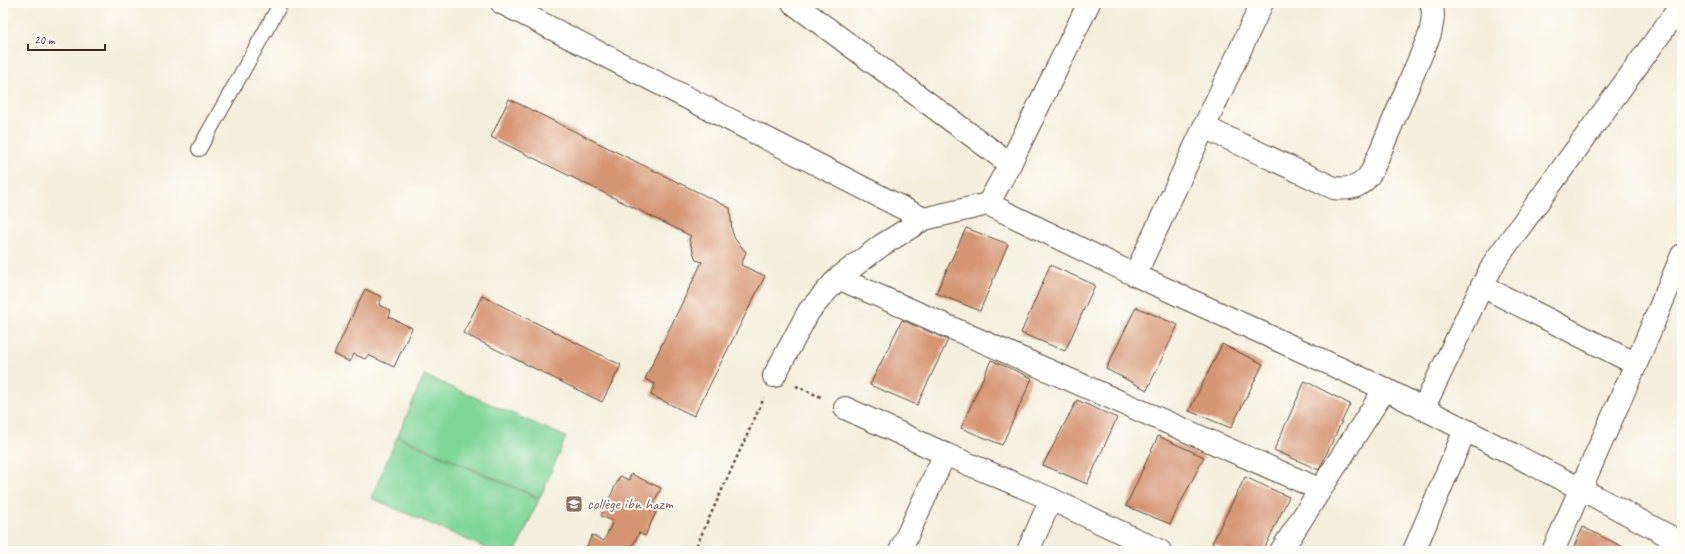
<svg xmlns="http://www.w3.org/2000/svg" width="1685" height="554" viewBox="0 0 1685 554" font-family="Caveat,sans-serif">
<rect width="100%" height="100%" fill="#fdfcf7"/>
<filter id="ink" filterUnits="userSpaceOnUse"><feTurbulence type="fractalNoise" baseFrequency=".025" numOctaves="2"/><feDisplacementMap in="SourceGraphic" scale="8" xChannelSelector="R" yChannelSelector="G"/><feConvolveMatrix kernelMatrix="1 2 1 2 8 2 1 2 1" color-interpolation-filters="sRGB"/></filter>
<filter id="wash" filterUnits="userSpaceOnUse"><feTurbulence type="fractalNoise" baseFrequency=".012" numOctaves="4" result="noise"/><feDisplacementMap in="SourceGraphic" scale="16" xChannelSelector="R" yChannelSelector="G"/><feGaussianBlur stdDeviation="0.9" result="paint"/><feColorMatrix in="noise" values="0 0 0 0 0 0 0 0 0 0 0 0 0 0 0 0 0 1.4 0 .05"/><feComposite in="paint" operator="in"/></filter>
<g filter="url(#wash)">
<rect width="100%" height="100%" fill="#f4efdc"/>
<g fill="#7fd599" stroke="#5d805c">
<polygon points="424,375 566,437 540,498 398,436"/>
<polygon points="397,437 539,499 516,551 493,551 371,498"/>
</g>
<g id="blocks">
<g fill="#d59472">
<polygon points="509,99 730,208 732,231 735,239 746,252 741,265 765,276 694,416 651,395 655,384 645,379 702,262 696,260 689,239 691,236 491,137"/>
<polygon points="966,228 1008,244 980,311 936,293"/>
<polygon points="1050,265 1095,285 1065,351 1021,333"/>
<polygon points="365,289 382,297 379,305 391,311 389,317 412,328 394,367 368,355 365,359 354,354 350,362 334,354"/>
<polygon points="482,296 621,365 602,402 463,333"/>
<polygon points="1136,307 1178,325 1147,390 1106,369"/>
<polygon points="902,320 948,340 917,405 870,385"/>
<polygon points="1222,344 1263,364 1231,428 1189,411"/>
<polygon points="991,360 1032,378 1002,445 961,428"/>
<polygon points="1305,381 1350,404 1319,470 1274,450"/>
<polygon points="1077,400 1117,418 1087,484 1043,465"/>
<polygon points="1158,436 1204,457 1170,524 1126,506"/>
<polygon points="631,474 661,488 652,507 657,510 645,536 639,533 630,551 585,551 592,535 604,541 613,521 601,516 620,476 629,480"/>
<polygon points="1245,477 1289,497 1263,551 1229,551 1212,543"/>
<polygon points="1583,527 1631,551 1572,551"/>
</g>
</g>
</g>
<g filter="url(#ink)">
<use href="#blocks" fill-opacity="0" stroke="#57483a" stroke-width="1"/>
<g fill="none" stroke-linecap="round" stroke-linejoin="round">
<g stroke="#57483a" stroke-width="16">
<polyline id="service" points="199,149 281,3"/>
</g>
<g stroke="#57483a" stroke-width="24">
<g id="minor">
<polyline points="502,3 924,219"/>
<polyline points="793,3 1010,164"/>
<path d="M1204,127L1334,188C1352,190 1362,187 1372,171L1430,34C1432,24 1435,13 1431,3"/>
<polyline points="988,204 1010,164 1089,3"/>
<polyline points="1135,275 1262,3"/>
<polyline points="838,278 1319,489"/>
<polyline points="1482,286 1636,364"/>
<polyline points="774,376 809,311 838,278 882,245 924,219 988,204 1135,275 1385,389 1581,489 1682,543"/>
<polyline points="845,408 945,454 1051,499 1160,551"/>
<polyline points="1423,409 1482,286 1495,261 1682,4"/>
<polyline points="900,551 945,454"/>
<polyline points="1028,551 1051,499"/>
<polyline points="1281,551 1385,389"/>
<polyline points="1414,551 1465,430"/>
<polyline points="1553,551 1636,364 1682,255"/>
</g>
</g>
<g stroke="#57483a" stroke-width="2.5" stroke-dasharray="3 3" stroke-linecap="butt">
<polyline points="796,386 823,398"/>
<polyline points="694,551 764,398"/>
</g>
<use href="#service" stroke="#fff" stroke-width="14"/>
<use href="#minor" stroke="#fff" stroke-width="22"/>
</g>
</g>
<defs>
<g id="school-square" transform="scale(0.9)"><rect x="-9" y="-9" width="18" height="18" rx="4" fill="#8d6e63" stroke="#fdfcf7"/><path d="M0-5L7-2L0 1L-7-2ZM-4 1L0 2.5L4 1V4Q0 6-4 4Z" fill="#fff"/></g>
</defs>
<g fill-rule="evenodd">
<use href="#school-square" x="574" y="504"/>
</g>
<g text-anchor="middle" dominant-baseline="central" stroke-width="4" stroke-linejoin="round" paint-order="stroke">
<g font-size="16" fill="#785e54" stroke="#fdfcf7" text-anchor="start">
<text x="587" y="504">collège ibn hazm</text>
</g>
</g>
<rect width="1685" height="554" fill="none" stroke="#fdfcf7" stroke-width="16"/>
<path d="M28 44v6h77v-6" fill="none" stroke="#3b2a1e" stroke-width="2"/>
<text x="34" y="44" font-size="12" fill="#3b2a1e" stroke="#fdfcf7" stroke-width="3" paint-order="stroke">20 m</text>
</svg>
